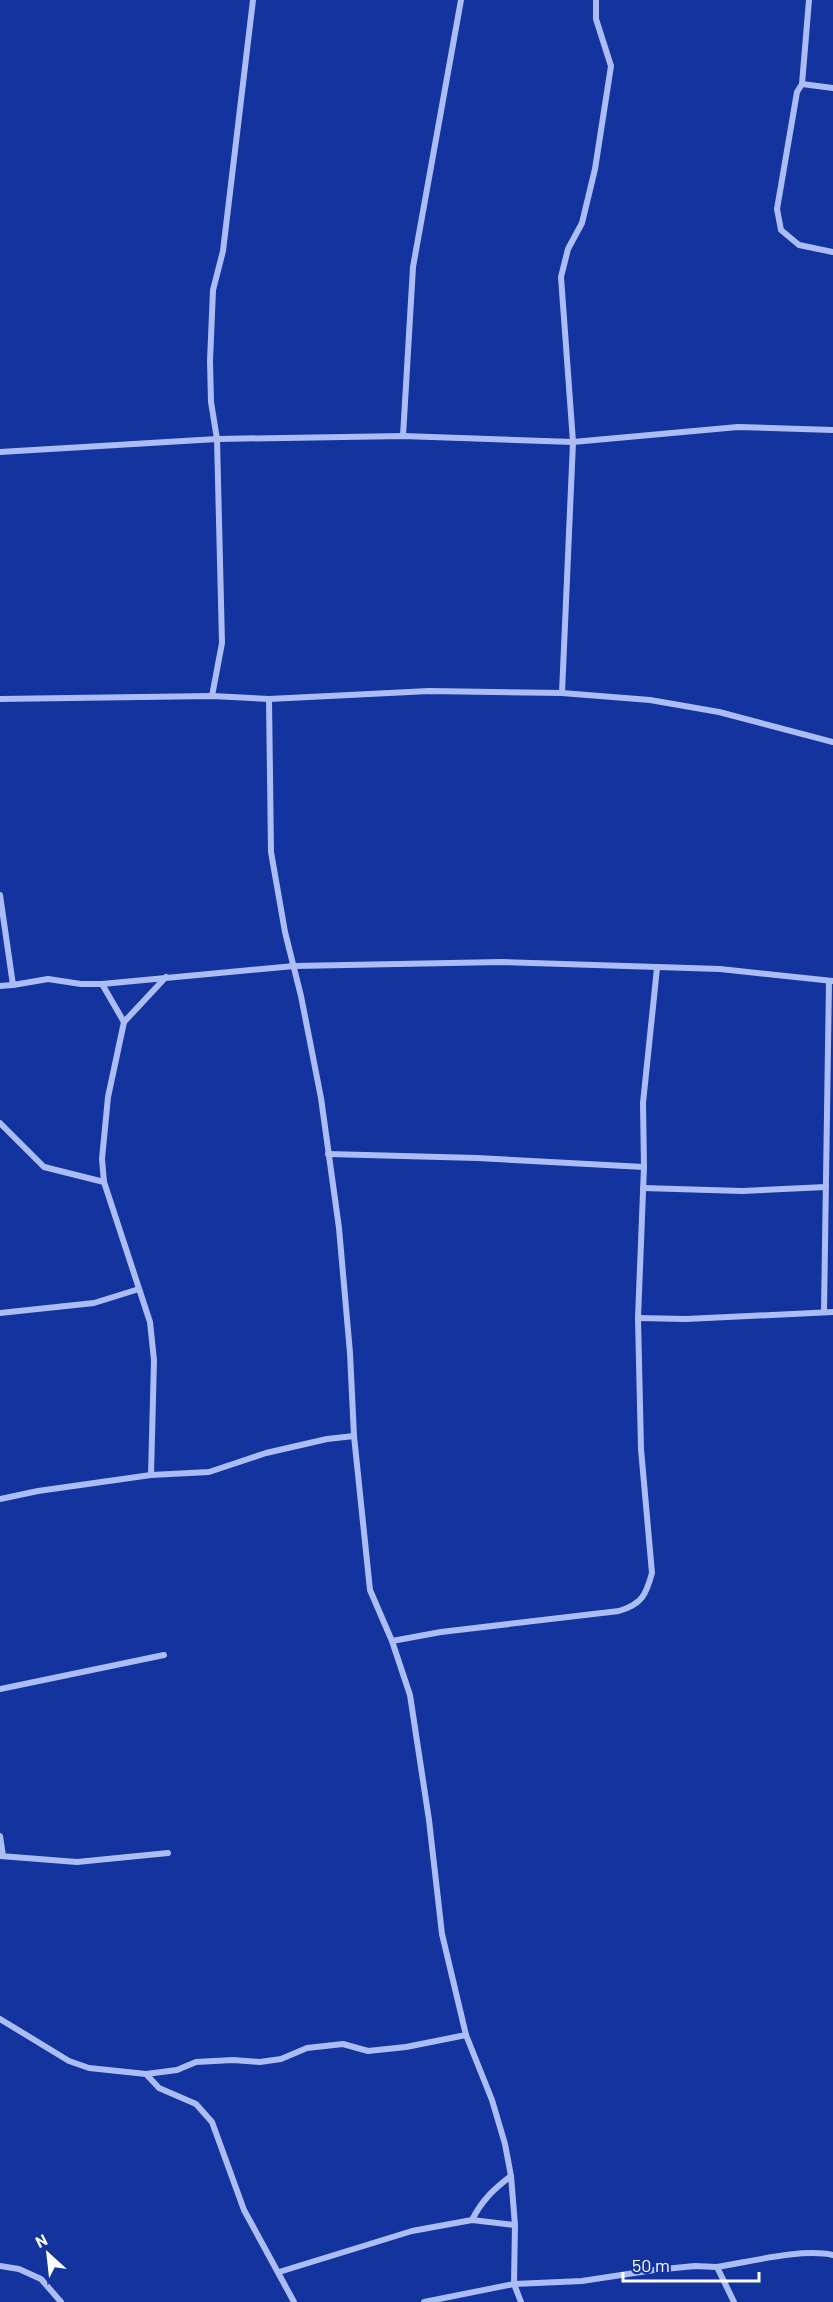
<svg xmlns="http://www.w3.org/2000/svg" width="833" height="2302" viewBox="0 0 833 2302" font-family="Barlow,sans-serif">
<rect width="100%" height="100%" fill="#13339e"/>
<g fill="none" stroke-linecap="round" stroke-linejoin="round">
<g stroke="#abbdf4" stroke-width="6">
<polyline points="802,84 809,0"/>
<polyline points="833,88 802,84 797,92 777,209 781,230 799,245 833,252"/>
<polyline points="403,436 413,267 461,0"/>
<polyline points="0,452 217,439 403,436 573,442 738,427 833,430"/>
<polyline points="562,693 573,442 561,277 568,249 582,223 595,169 611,66 596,19 596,0"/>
<polyline points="212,696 222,643 217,439 211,402 210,361 213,290 223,251 253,0"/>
<polyline points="0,699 212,696 269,699 429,691 562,693 650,700 719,712 833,742"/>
<polyline points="0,895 13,985 48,979 81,984 102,984 294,966 502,962 720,969 833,981"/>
<polyline points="102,984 124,1022"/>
<polyline points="0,986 13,985"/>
<polyline points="0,1123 44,1167 104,1182"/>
<polyline points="328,1154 477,1158 644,1167"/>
<polyline points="643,1188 742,1191 826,1187"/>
<polyline points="824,1312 829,981"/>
<polyline points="0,1313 94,1303 139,1289"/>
<polyline points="638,1318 686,1319 833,1312"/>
<polyline points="151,1475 154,1360 150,1322 104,1182 102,1159 108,1097 124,1022 166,977"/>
<polyline points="0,1499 38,1491 151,1475 209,1472 266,1453 327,1439 354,1436"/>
<path d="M392,1641L441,1632L619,1611C642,1604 646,1595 652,1573L641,1449L638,1318L644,1167L643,1103L657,968"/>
<polyline points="0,1689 164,1655"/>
<polyline points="0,1836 3,1856"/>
<polyline points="0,1856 77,1862 168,1853"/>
<polyline points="0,2019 69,2061 89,2068 146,2074 159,2088 196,2104 212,2122 244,2210 294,2302"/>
<polyline points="466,2035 492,2100 505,2144 511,2176 515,2225 514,2284 521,2302"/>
<polyline points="146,2074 177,2070 196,2062 233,2060 260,2062 281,2059 307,2048 343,2044 368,2051 406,2047 466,2035 442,1934 429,1820 410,1695 392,1641 370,1590 354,1436 350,1353 339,1228 321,1098 301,996 285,932 271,852 269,699"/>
<path d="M472,2220C482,2200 494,2189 511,2176"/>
<polyline points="0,2266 19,2269 41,2279 61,2302"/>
<path d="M717,2267C749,2262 802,2248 833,2255"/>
<polyline points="279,2272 412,2231 472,2220 515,2225"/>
<polyline points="424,2302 514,2284 582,2281 654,2270 695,2266 717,2267 734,2302"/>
</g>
</g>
<g transform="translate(48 2254) rotate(333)" stroke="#13339e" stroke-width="4.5" paint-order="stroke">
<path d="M0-4.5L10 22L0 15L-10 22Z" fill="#ffffff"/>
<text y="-9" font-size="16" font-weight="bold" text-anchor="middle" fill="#ffffff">N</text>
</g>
<path d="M623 2272v9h136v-9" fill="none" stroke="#ffffff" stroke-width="3"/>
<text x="632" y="2272" font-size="18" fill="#ffffff" stroke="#13339e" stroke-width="4.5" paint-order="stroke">50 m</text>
</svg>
